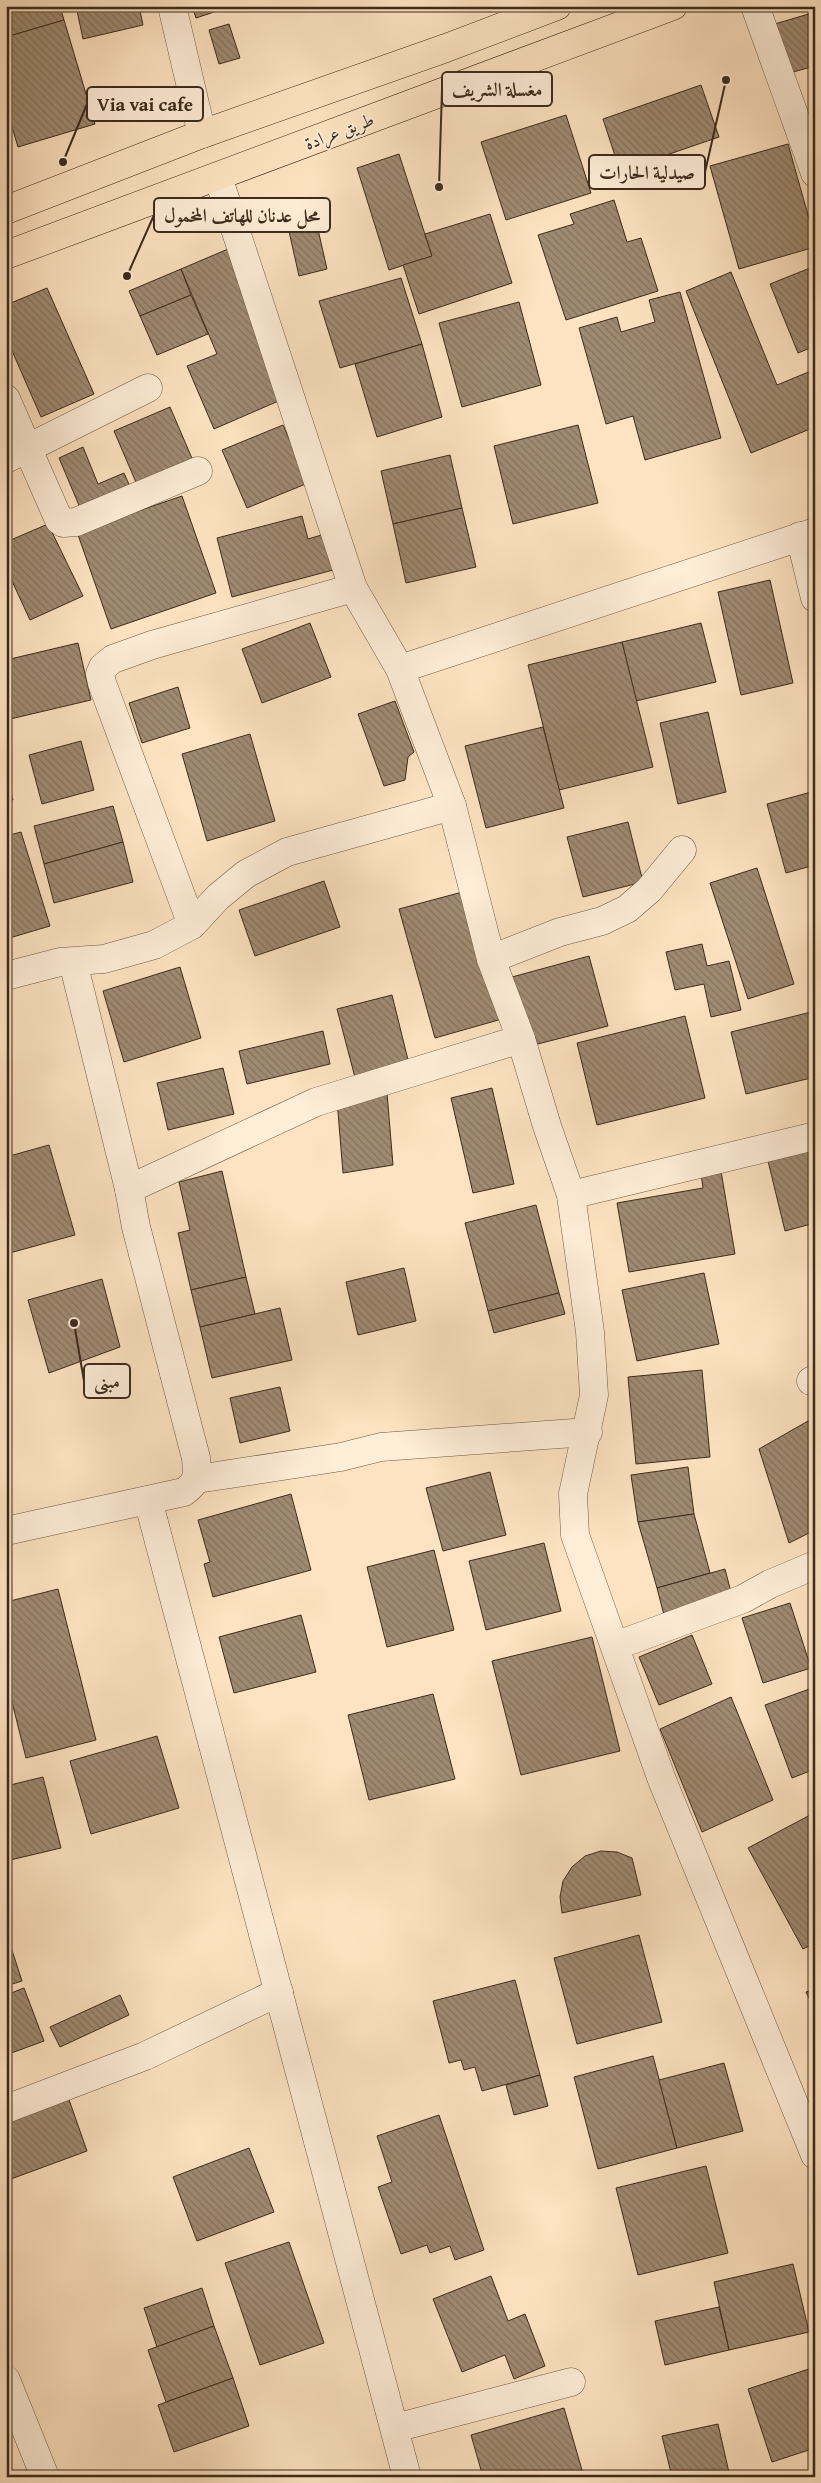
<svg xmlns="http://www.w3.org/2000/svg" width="821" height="2483" viewBox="0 0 821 2483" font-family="'Gentium Book Plus',Amiri,serif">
<defs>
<pattern id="building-back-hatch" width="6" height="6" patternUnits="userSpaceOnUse" patternTransform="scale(1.25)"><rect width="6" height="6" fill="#a08b72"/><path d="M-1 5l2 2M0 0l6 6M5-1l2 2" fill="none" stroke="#84725d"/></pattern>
</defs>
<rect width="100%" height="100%" fill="#fde3c1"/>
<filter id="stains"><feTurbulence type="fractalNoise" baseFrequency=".004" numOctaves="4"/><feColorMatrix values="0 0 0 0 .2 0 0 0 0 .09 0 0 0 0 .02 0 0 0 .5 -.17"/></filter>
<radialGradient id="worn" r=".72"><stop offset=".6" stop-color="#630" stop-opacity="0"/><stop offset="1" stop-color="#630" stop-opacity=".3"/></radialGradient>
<g fill="url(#building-back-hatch)" stroke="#3c2b1d">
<polygon points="6,6 60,6 64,20 6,37"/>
<polygon points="76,6 139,6 143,25 83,39"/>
<polygon points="192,6 215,6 217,11 196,18"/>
<polygon points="812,13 815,23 815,66 782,75 768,26"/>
<polygon points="64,20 95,124 18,147 6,107 6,37"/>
<polygon points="229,24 240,58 219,64 209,30"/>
<polygon points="701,85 719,137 620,171 603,119"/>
<polygon points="566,115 591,193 506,220 481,142"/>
<polygon points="788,144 815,240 815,247 739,269 710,166"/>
<polygon points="399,154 432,256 389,270 357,168"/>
<polygon points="614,200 627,242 641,238 658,291 566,320 538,235 574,224 570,214"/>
<polygon points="312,203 327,269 299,276 284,209"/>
<polygon points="490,214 512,283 419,314 403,265 432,256 425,234"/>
<polygon points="228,249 290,396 214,429 187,366 217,354 181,269"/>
<polygon points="815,266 815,346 798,353 770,284"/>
<polygon points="181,269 191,295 140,316 129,291"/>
<polygon points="731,272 777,385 811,371 815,382 815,427 751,453 686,291"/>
<polygon points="401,278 422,344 340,368 319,301"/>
<polygon points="47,288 94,394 41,417 6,337 6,305"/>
<polygon points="680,292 721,438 645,460 633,416 606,424 579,328 617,317 621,332 655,322 649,300"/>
<polygon points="191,295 208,334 157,355 140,316"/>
<polygon points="519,302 541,385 462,407 439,323"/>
<polygon points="422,344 442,417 377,437 355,364"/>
<polygon points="170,407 194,463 138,487 114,431"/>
<polygon points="283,425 308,483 247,508 222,450"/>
<polygon points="578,425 598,503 513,524 494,446"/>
<polygon points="83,447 98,484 124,473 131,489 81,510 59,458"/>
<polygon points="450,455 462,508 393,524 381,471"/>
<polygon points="182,496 216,593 111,629 77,532"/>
<polygon points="462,508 476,567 406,583 393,524"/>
<polygon points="302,516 308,539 328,533 337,569 232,597 217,538"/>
<polygon points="48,524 83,596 30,620 6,568 6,542"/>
<polygon points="770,580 793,683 741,695 718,592"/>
<polygon points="310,623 331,677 262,703 242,649"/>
<polygon points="701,623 716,682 636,701 622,642"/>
<polygon points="622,642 653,767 559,790 528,665"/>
<polygon points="78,643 91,700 6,720 6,660"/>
<polygon points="178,687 190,728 142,743 129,703"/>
<polygon points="395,701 414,752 408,757 405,780 384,786 358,714"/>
<polygon points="708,712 726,792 678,804 660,723"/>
<polygon points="543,727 564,808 486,828 465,746"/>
<polygon points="250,734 275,821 207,841 182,754"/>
<polygon points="81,741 94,790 42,804 29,755"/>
<polygon points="6,773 13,800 6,802"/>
<polygon points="815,791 815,865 786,873 767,804"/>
<polygon points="113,806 123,842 44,864 34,826"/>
<polygon points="628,822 643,882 583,897 567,837"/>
<polygon points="21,832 50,926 6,939 6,836"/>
<polygon points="123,842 133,882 54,903 44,864"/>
<polygon points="757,868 794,984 748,999 710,883"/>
<polygon points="324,881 340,927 255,956 239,910"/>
<polygon points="466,891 502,1019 435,1038 399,909"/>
<polygon points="702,944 707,966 729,961 741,1010 711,1017 704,984 675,990 666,952"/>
<polygon points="589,956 608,1026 530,1046 512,977"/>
<polygon points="180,967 201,1038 124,1062 103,991"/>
<polygon points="392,995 411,1072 357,1085 337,1009"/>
<polygon points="815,1011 815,1077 746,1094 731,1032"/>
<polygon points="685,1016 705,1098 597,1125 577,1043"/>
<polygon points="323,1031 330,1064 247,1084 239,1051"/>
<polygon points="223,1068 234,1114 168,1130 157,1083"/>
<polygon points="492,1088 514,1184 473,1193 451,1098"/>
<polygon points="387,1093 393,1165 343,1173 337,1100"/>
<polygon points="49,1145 75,1235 6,1254 6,1157"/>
<polygon points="815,1149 815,1223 785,1231 768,1161"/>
<polygon points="222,1171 246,1277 191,1290 178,1233 190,1230 179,1182"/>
<polygon points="721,1171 735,1254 629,1272 617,1203 703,1188 701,1174"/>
<polygon points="536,1205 559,1293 488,1311 465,1223"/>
<polygon points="404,1268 416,1321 358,1335 346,1282"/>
<polygon points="704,1273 719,1344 637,1361 622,1290"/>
<polygon points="246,1277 255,1314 200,1327 191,1290"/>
<polygon points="102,1279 120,1347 49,1373 28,1300"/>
<polygon points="559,1293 565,1314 494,1333 488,1311"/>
<polygon points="280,1308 292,1360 212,1378 200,1327"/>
<polygon points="702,1370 710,1457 636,1464 628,1377"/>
<polygon points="280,1387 290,1431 240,1443 230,1398"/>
<polygon points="815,1417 815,1530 789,1543 759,1449"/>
<polygon points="688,1467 694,1514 638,1522 631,1475"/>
<polygon points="490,1472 506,1535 443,1551 426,1488"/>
<polygon points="291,1494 311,1570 213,1597 204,1564 210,1562 198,1520"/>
<polygon points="694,1514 710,1573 657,1588 638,1522"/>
<polygon points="544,1543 561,1611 486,1630 469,1561"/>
<polygon points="434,1550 454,1630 387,1647 367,1567"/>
<polygon points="725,1569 733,1600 665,1619 657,1588"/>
<polygon points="58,1589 96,1740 26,1758 6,1678 6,1602"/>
<polygon points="790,1603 811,1668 763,1683 742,1618"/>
<polygon points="301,1615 316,1672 234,1693 219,1637"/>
<polygon points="692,1635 712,1684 659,1705 639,1657"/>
<polygon points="592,1637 620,1751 521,1775 492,1661"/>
<polygon points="815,1687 815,1769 792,1778 765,1705"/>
<polygon points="433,1694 455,1779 369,1800 348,1715"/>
<polygon points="731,1697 773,1800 702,1832 660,1729"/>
<polygon points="157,1736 179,1808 91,1834 70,1761"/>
<polygon points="43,1777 61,1848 6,1861 6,1786"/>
<polygon points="812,1814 815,1819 815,1943 803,1949 748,1848"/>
<polygon points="601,1851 617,1852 632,1858 641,1895 562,1913 560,1897 563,1881 572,1867 585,1856"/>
<polygon points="6,1932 22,1981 6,1986"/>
<polygon points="639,1935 662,2022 577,2044 554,1958"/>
<polygon points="515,1980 540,2075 482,2091 475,2067 464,2070 461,2060 449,2063 433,2001"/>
<polygon points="24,1988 44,2041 6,2055 6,1995"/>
<polygon points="815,1989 815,2011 806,1992"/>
<polygon points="120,1995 129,2015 60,2047 50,2027"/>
<polygon points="653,2056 677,2148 598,2169 574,2077"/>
<polygon points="724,2063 743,2131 677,2148 659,2080"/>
<polygon points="540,2075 548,2106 514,2115 506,2085"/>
<polygon points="67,2094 87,2151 11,2179 6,2167 6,2116"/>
<polygon points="439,2115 484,2250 455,2260 450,2246 430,2253 427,2245 401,2254 378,2187 392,2182 377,2136"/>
<polygon points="249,2148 274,2212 197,2241 173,2177"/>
<polygon points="706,2166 728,2253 638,2275 616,2188"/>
<polygon points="289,2242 324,2343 260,2365 225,2263"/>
<polygon points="793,2264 809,2332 729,2350 714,2282"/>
<polygon points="491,2276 508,2321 525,2314 545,2366 514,2379 505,2355 462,2372 433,2299"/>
<polygon points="202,2288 214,2326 157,2347 144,2308"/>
<polygon points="719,2307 729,2350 665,2365 655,2321"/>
<polygon points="214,2326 233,2378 166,2402 148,2350"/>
<polygon points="815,2367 815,2448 772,2462 748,2389"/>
<polygon points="233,2378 249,2426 174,2452 158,2405"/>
<polygon points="564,2408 584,2477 483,2477 471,2435"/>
<polygon points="718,2424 730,2477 672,2477 662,2436"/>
</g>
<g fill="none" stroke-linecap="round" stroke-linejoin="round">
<g stroke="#6c5946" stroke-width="29">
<g id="minor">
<polyline points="172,6 202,134"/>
<polyline points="755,6 815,173"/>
<polyline points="218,177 353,588 400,669 452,806 491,959 521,1039 547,1126 571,1195 590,1332 594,1395 573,1494 575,1535 662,1780 815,2155"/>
<polyline points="6,399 59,520 63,523 76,522 198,471"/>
<polyline points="6,459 148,388"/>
<polyline points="800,536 815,598"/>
<polyline points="400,669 815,532"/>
<polyline points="192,925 102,683 100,674 103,667 113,659 152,645 353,588"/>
<polyline points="491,959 560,932 602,921 627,909 649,890 682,850"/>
<polyline points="6,976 60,962 104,959 154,945 192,925 218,897 246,874 287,852 452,806"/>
<polyline points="129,1189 316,1102 521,1039"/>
<polyline points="571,1195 815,1136"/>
<polyline points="811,1381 815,1379"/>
<polyline points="197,1479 341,1457 381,1447 588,1432"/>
<polyline points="148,1500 407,2477"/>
<path d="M6,1531L184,1492C199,1481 197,1475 196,1458L136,1227L129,1189L73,962"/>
<polyline points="615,1646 743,1599 770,1584 815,1565"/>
<polyline points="6,2109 145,2056 279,1992"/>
<polyline points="6,2380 45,2477"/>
<polyline points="395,2428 571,2382"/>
</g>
</g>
<g stroke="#3c2b1d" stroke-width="29">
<g id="major">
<polyline points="6,210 202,134 446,48 557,6"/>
<polyline points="6,255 673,6"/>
</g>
</g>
<use href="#minor" stroke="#feedd7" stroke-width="28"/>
<use href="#major" stroke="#fde3c1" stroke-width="28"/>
</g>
<g text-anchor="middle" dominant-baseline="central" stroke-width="4" stroke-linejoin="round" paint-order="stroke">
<g font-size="18" fill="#3c2b1d" stroke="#feedd7">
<text transform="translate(339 131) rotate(-21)">طريق عرادة</text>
</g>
</g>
<path fill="none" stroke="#3c2b1d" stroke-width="2" d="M439 187L442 89M63 162L87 104M726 80L705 172M127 276L154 215M74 1323L84 1381"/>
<g fill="#3c2b1d" stroke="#feedd7" stroke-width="2">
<circle cx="439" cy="187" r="5"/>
<circle cx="63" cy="162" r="5"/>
<circle cx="726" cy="80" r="5"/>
<circle cx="127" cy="276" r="5"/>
<circle cx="74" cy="1323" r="5"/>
</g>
<g fill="#feedd7" stroke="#3c2b1d" stroke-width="2">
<rect x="442" y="72" width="110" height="34" rx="5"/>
<rect x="87" y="87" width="116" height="34" rx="5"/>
<rect x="589" y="155" width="116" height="34" rx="5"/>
<rect x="154" y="198" width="176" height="34" rx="5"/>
<rect x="84" y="1364" width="46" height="34" rx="5"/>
</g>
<g font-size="19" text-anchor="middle" font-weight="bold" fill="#3c2b1d">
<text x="497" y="96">مغسلة الشريف</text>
<text x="145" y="111">Via vai cafe</text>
<text x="647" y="179">صيدلية الحارات</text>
<text x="242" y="222">محل عدنان للهاتف المخمول</text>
<text x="107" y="1388">مبنى</text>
</g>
<rect width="821" height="2483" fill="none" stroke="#fde3c1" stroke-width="25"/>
<rect x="8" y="8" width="806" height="2468" fill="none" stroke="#3c2b1d" stroke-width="2.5"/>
<rect x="12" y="12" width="796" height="2458" fill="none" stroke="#3c2b1d"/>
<rect width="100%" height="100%" filter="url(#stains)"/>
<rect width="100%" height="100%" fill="url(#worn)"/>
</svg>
